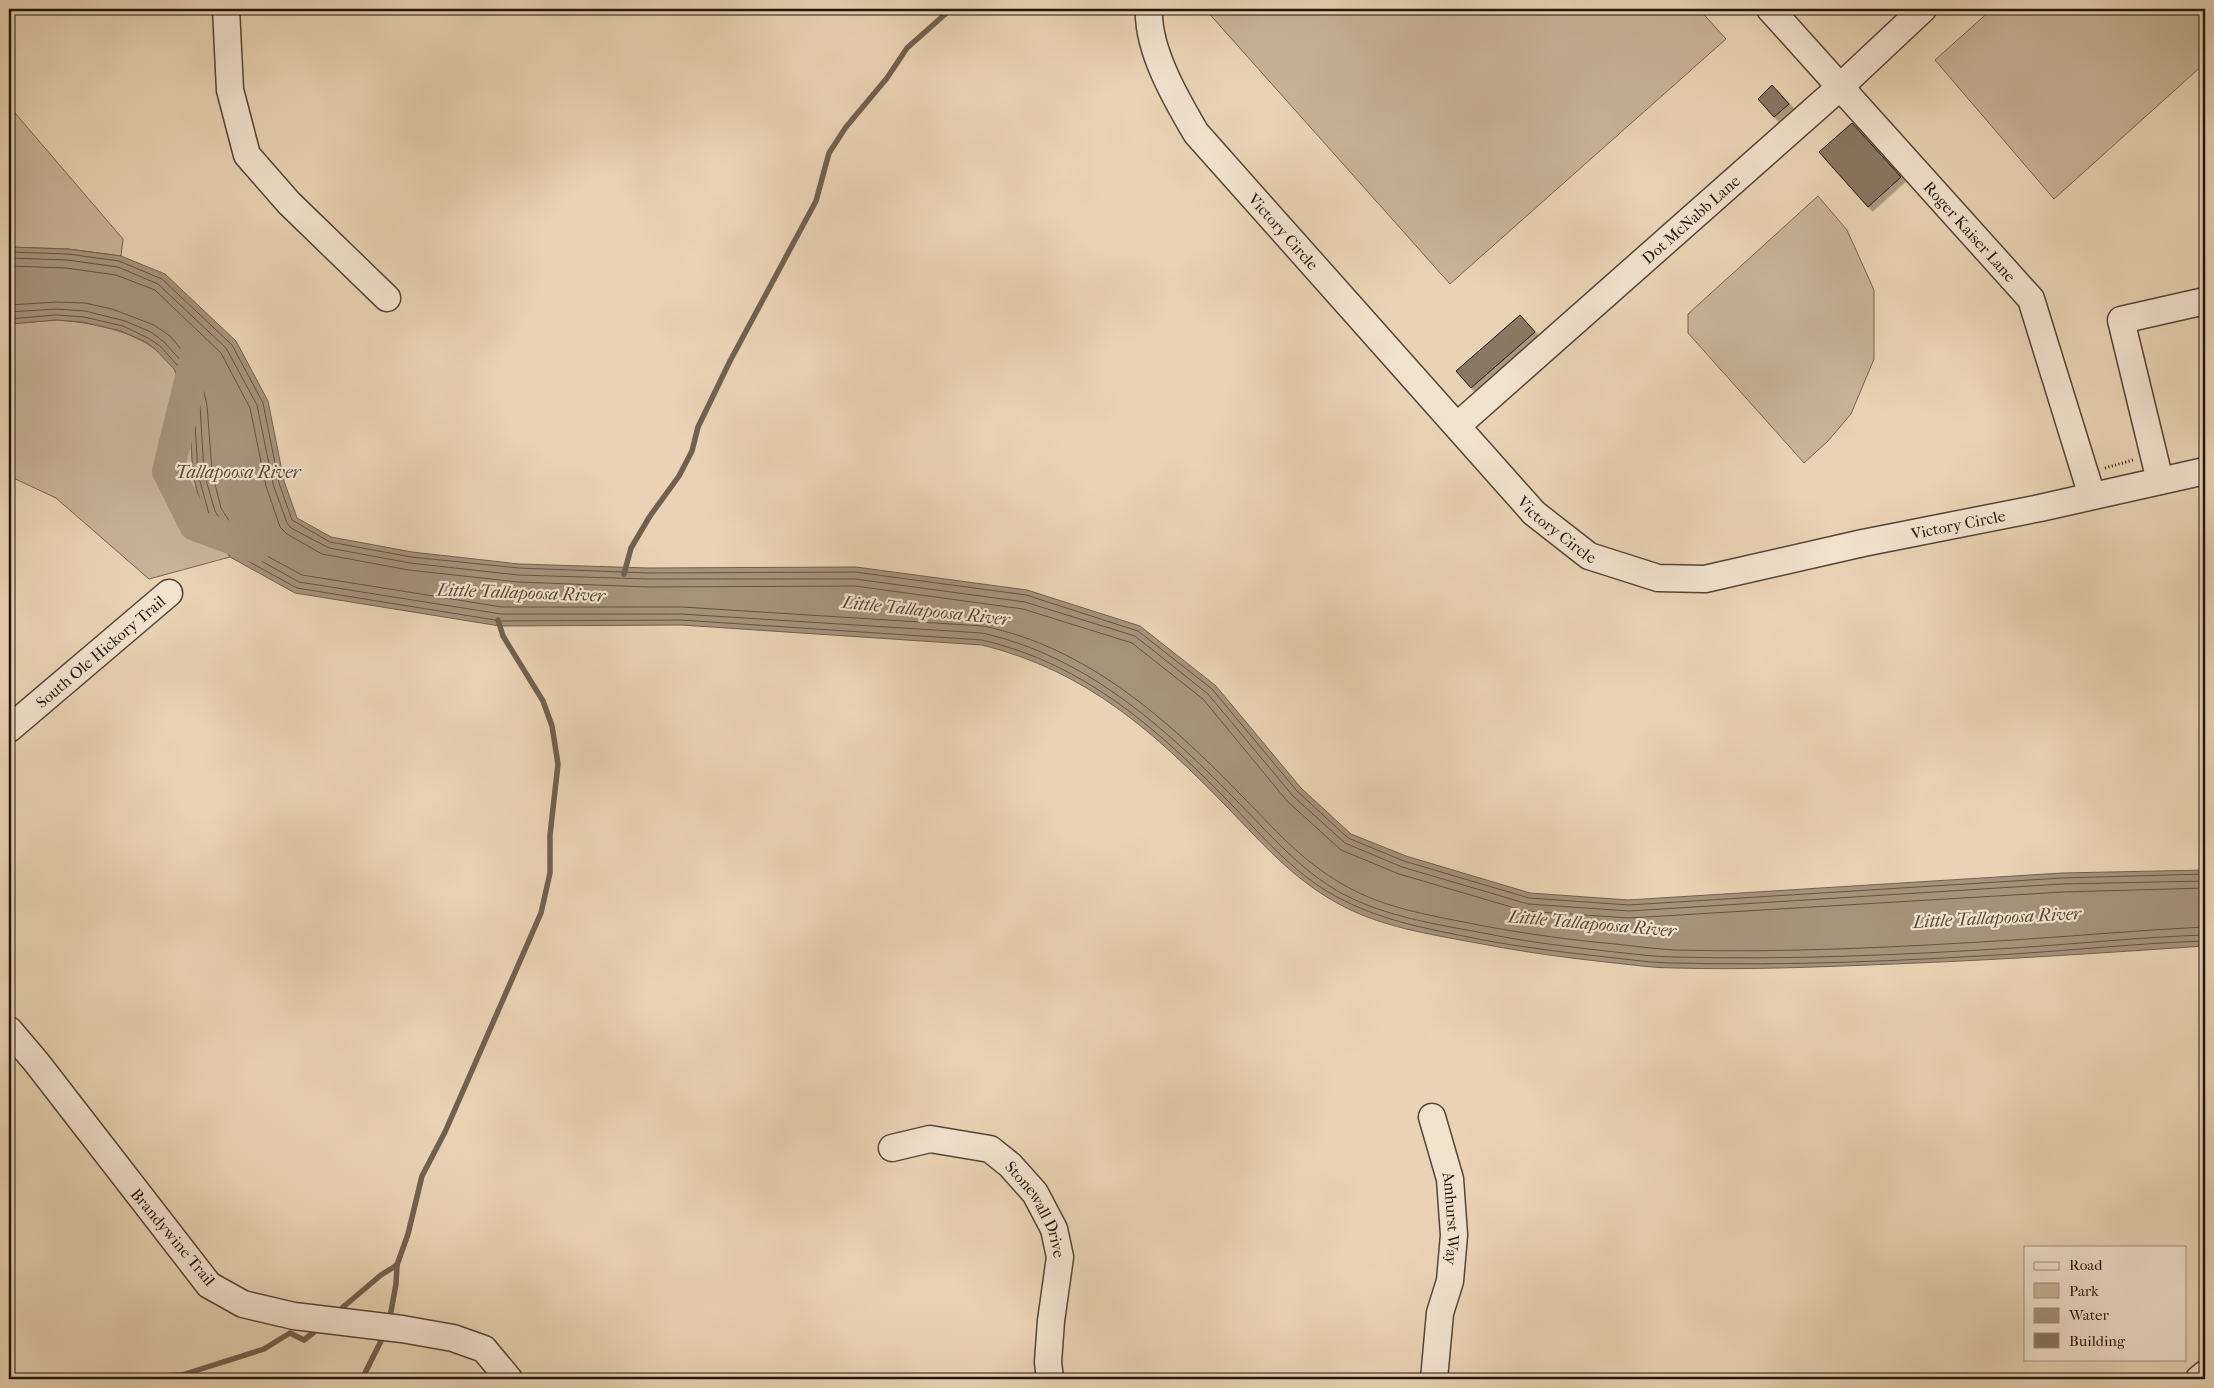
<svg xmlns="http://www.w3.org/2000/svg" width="2214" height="1388" viewBox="0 0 2214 1388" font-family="'IM FELL French Canon',serif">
<defs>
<filter id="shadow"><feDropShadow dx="4.5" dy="4.5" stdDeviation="0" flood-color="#0004"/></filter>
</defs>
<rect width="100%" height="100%" fill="#e9d3b4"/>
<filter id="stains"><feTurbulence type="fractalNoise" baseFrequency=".004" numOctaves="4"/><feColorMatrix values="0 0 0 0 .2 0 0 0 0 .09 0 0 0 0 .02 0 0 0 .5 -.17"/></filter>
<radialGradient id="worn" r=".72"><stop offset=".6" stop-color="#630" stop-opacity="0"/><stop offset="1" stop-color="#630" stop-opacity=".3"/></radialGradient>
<g fill="#c7b398" stroke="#746452">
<polygon points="1205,9 1699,9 1726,39 1450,284"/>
<polygon points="1992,9 2205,9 2205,63 2054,199 1935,60"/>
<polygon points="9,106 123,239 121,256 68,249 9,247"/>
<polygon points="1818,196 1847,230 1874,290 1874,359 1851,414 1828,441 1804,463 1688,333 1688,314"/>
<path d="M56,320C113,324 182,341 189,409C192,444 190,481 204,514C209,529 221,543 230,557L149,579L56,498L9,476V324Z"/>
</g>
<path fill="#a5937b" stroke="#70614f" d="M9,247L68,249L121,256L165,274L236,341L268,401L284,481L297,518L331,537L412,552L519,564L648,568L856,567L1027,590L1140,626L1216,686L1301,788L1351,834L1406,856L1530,893L1628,900L2062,873L2205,870V946C2101,953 1998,960 1893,964C1820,967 1747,970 1674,968C1654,968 1634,965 1615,963C1568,958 1523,952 1477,943C1429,934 1380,927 1337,903C1292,878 1263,844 1227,807C1154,732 1087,671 982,645L681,625L500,626L295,593L230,557L204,515L193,475L189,407L185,394L174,369L156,350L146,342L121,331L83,322L56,320L9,324Z"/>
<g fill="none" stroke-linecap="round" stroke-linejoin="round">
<g stroke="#625444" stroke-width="1">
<polyline points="9,252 68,254 119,261 162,279 232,345 263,403 279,483 292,520 330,542 411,557 519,568 648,573 855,572 1026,595 1138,631 1212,689 1297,791 1348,838 1404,861 1529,898 1629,905 2062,878 2205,874"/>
<polyline points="9,258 67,260 118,267 158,284 226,348 257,405 273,484 287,523 291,528 329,548 410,563 518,575 648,579 855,579 1025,602 1135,636 1208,694 1293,796 1345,843 1402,867 1528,904 1629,911 2062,884 2205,881"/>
<polyline points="9,266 66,268 116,275 155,290 221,353 250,408 266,486 280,527 287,534 322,554 409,570 518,582 648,587 855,586 1023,609 1132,643 1203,699 1287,801 1341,850 1399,874 1525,911 1629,918 2063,892 2205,888"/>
<path d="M9,305L57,302L85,303L112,309L154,325L170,336L190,360L203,388L207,405L212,472L221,508L243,543L302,575L502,607H682L983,626C1087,647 1168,720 1240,794C1275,829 1300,860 1344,885C1387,910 1436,916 1484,926C1527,934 1571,940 1615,944C1635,946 1655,949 1675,950C1787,953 1901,947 2013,940C2077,936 2141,930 2205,927"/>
<path d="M9,312L56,309L85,311L125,321L151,332L164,342L184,364L196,390L200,405L204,473L215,511L238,548L299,582L501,614H681L982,633C1085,656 1162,725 1234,798C1269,833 1299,870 1343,894C1387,917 1435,924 1483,933C1527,942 1570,947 1615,952C1635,954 1655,957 1674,957C1787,960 1901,955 2013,948C2077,944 2141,937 2205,935"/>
<path d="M9,319L56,315L84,317L123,326L148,338L160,346L179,367L190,392L194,406L198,474L209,514L233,553L297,588L501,621L681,620L982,640C1086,664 1160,731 1233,806C1267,841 1298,878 1343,900C1388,923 1435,930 1483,940C1527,948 1570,953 1615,958C1634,960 1654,963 1674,963C1787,966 1901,961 2013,954C2077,950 2141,943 2205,941"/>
</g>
<g stroke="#70614f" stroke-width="5.5">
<polyline points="624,574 631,548 650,516 679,476 692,451 698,427 730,361 816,201 829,153 846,127 887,78 907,48 951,9"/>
<polyline points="342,1308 381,1275 397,1265"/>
<polyline points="390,1317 396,1284 397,1265 408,1234 422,1176 445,1132 541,913 550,873 550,835 558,764 552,726 543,701 503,636 498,620"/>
<polyline points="113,1379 182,1375 264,1349 290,1333 304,1340 314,1332"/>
<polyline points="362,1379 381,1341"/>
</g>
<polyline stroke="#a5937b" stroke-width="32" points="195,355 196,357 168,471 195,525 255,547"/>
</g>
<g fill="#897864" stroke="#20160d" filter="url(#shadow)">
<polygon points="1772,85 1789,104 1774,117 1758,99"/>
<polygon points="1852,123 1901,177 1868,207 1819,152"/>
<polygon points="1520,315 1535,332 1471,388 1456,371"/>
</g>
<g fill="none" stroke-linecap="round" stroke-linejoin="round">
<g stroke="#524537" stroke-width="29">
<g id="minor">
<polyline points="226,9 230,90 247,155 289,203 387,298"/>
<path id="s1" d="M1149,9C1147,49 1176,99 1196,133L1534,513L1589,556L1658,578L1705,579L1863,543L2040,508L2205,471"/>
<path id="s2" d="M1770,9L2031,299L2092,496"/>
<path id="s3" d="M1457,426L1840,87L1923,9"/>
<polyline points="2160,481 2121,320 2205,301"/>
<path id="s4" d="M9,729L169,593"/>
<polyline points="9,1030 37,1063 209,1285 243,1304 294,1316 402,1329 453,1338 484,1349 509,1379"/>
<path id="s5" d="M1432,1117L1450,1179L1454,1235L1450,1281L1440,1313L1434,1379"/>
<path id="s6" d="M892,1148L930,1139L990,1149L1010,1165L1035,1193L1054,1229L1060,1257L1051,1321L1048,1362L1050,1379"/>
<polyline points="2199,1379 2205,1374"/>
</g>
</g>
<polyline stroke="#20160d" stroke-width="3" stroke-dasharray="1 2.5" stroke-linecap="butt" points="2105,468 2133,460"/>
<use href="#minor" stroke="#f1e2ce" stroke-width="26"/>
</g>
<g text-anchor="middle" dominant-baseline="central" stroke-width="4.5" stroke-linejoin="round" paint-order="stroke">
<g font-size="16" fill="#20160d" stroke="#f1e2ce">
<text stroke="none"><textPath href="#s3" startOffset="312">Dot McNabb Lane</textPath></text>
<text stroke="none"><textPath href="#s2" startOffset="299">Roger Kaiser Lane</textPath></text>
<text stroke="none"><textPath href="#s1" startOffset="266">Victory Circle</textPath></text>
<text stroke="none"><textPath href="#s1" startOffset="1091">Victory Circle</textPath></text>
<text stroke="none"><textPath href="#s1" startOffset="671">Victory Circle</textPath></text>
<text stroke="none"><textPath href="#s4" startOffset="120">South Ole Hickory Trail</textPath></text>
<text stroke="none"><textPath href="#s6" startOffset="178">Stonewall Drive</textPath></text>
<text stroke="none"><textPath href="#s5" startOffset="104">Amhurst Way</textPath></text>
<text transform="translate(173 1237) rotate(50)">Brandywine Trail</text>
</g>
<g font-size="18" font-style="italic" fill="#554839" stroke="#f1e2ce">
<text x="238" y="472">Tallapoosa River</text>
<text transform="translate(521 593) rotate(2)">Little Tallapoosa River</text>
<text transform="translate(926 611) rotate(6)">Little Tallapoosa River</text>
<text transform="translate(1997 918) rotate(-3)">Little Tallapoosa River</text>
<text transform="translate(1592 924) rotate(5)">Little Tallapoosa River</text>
</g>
</g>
<rect width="2214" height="1388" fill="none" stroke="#e9d3b4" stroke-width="30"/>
<rect x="10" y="10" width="2194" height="1368" fill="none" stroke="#20160d" stroke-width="2.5"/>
<rect x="15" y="15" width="2184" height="1358" fill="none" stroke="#20160d"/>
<rect x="2024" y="1246" width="162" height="115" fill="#f1e2ce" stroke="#9d9081"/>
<rect x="2034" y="1262" width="25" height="8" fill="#f1e2ce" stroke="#9d9081"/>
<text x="2069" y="1270" font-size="15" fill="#20160d">Road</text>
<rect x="2034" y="1283" width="25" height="15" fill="#c7b398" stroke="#9d9081"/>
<text x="2069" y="1296" font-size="15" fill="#20160d">Park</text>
<rect x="2034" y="1308" width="25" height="15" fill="#a5937b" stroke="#9d9081"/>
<text x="2069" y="1320" font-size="15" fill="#20160d">Water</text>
<rect x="2034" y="1333" width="25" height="15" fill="#897864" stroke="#9d9081"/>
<text x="2069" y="1346" font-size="15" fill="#20160d">Building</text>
<rect width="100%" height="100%" filter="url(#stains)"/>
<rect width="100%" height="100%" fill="url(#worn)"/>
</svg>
